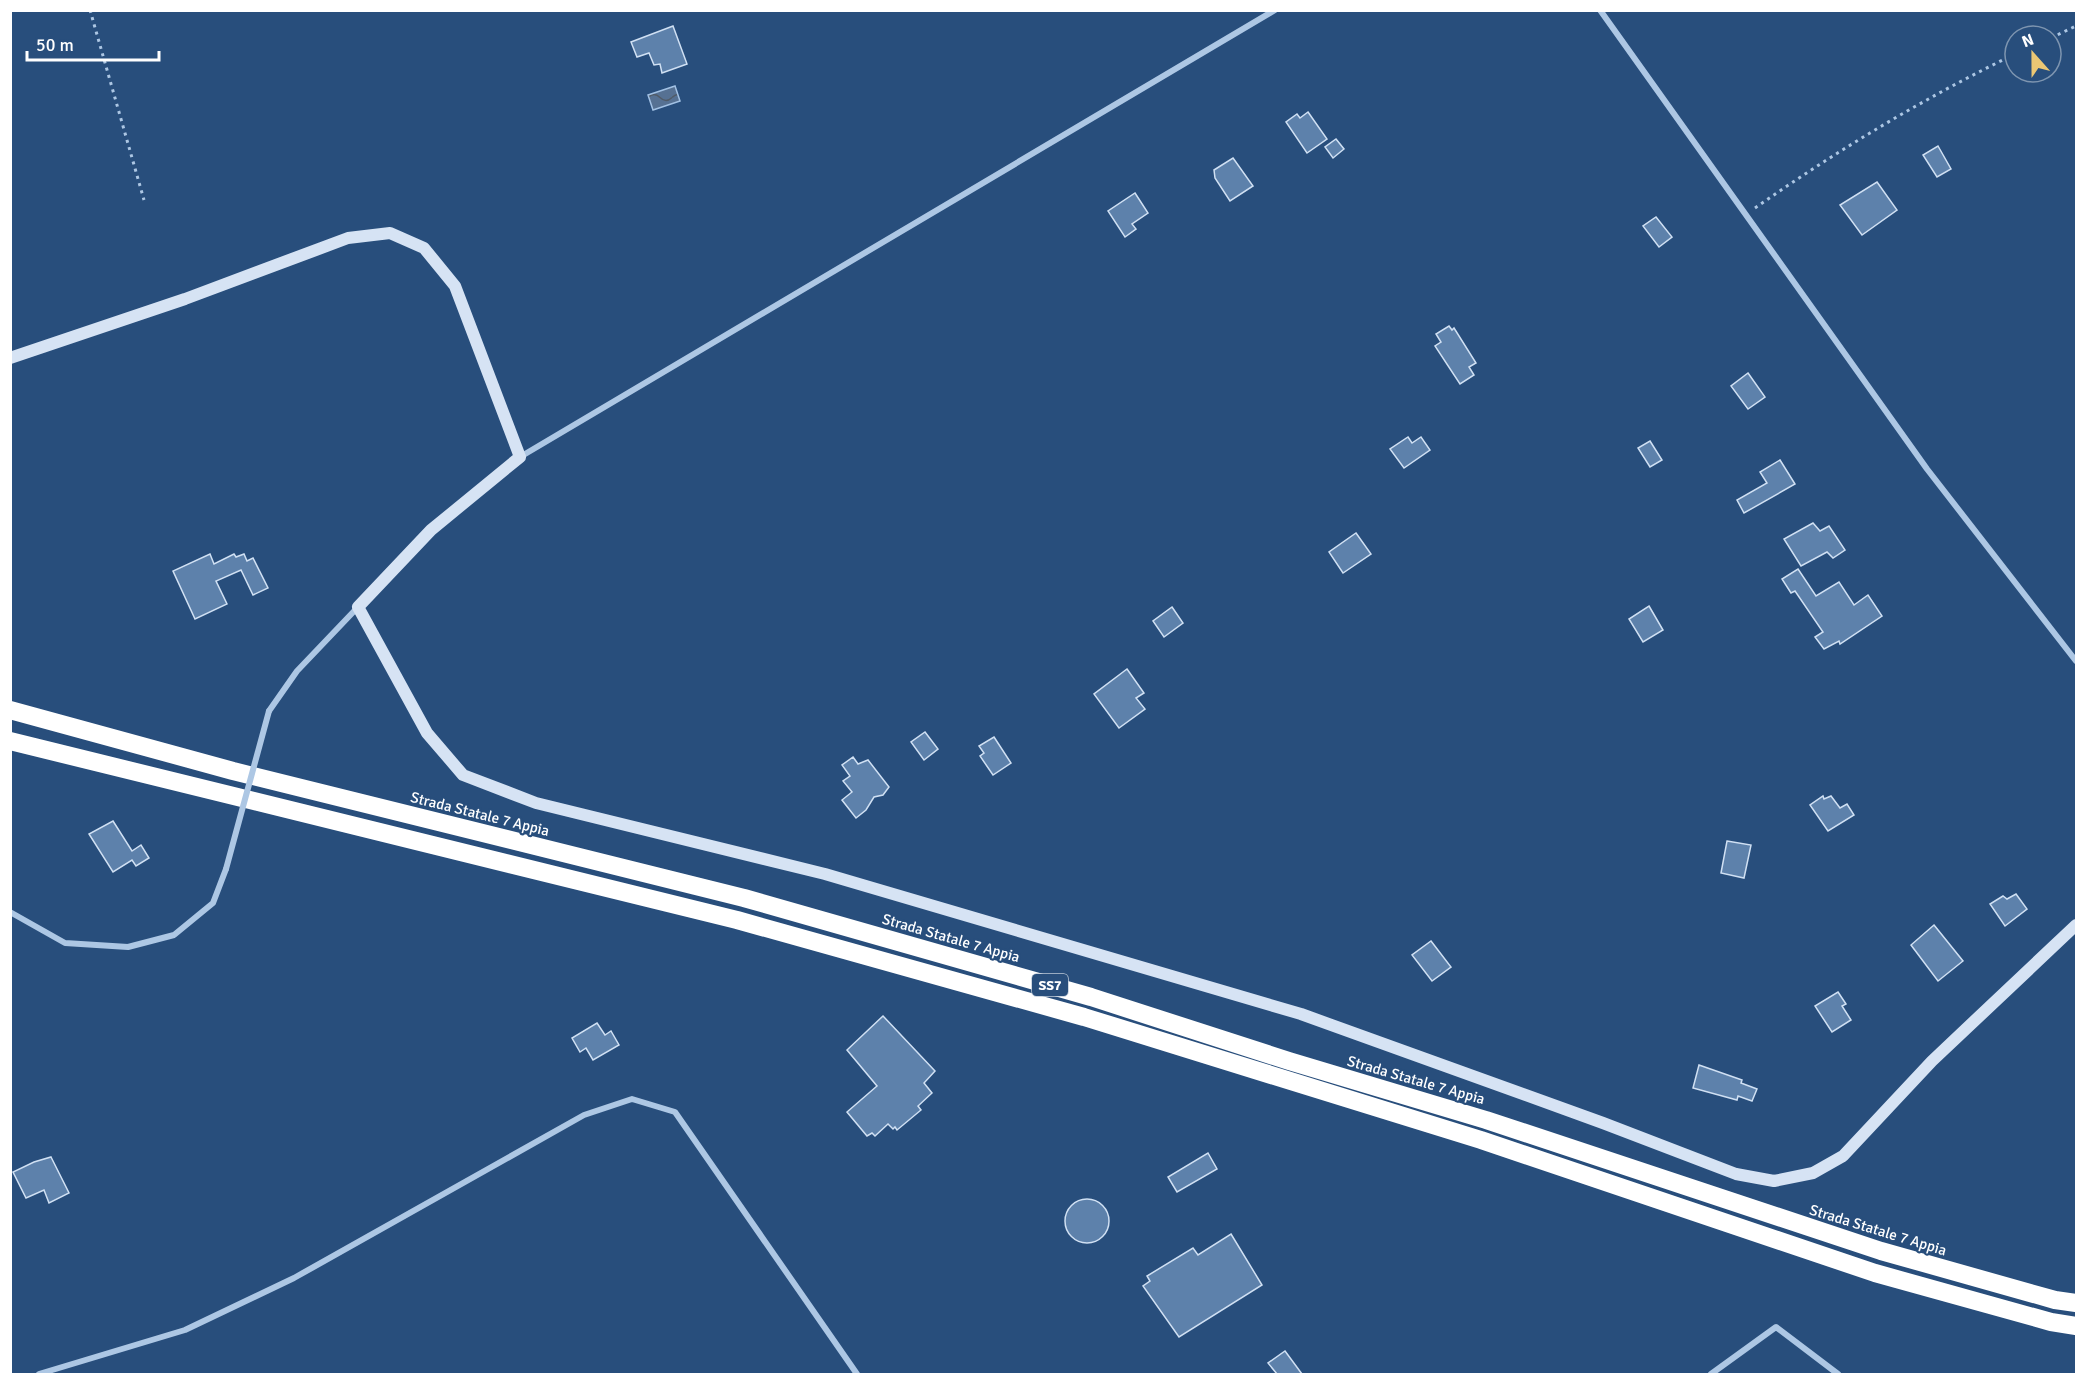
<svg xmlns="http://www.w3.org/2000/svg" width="2087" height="1385" viewBox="0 0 2087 1385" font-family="Signika,sans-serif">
<defs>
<pattern id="water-waves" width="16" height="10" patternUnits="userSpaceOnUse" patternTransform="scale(1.5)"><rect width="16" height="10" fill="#567193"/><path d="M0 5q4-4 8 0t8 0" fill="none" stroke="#505b68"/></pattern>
</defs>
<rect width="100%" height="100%" fill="#284e7c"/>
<polygon fill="url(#water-waves)" stroke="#a2c1e4" stroke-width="1.5" points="675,86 680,101 653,110 648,95"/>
<g fill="#5d81ab" stroke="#d0e0f3" stroke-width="1.5">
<polygon points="673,26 687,64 662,73 660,64 654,65 649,53 637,57 631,42"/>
<polygon points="1308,112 1327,139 1307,153 1286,122 1297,114 1300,118"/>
<polygon points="1336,139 1344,149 1333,158 1325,147"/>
<polygon points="1938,146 1951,169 1937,177 1923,155"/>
<polygon points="1233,158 1253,186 1230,201 1215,178 1214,170"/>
<polygon points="1877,182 1897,210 1862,235 1840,205"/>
<polygon points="1135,193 1148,213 1132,224 1136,229 1125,237 1108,211"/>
<polygon points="1656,217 1672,237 1659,247 1643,226"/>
<polygon points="1449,326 1452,330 1454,328 1476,363 1469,367 1474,375 1460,384 1435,346 1441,342 1436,334"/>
<polygon points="1748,373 1765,397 1748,409 1731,386"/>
<polygon points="1408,437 1412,443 1421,437 1430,450 1404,468 1390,449"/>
<polygon points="1650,441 1662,460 1650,467 1638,448"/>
<polygon points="1780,460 1795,484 1744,513 1737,500 1767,483 1760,472"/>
<polygon points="1813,523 1820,531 1829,526 1845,550 1833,558 1827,552 1801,566 1784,539"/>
<polygon points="1356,533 1371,554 1343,573 1329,552"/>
<polygon points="210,554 214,564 234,554 236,557 244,554 247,561 253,558 268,588 253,595 241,570 216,581 227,604 195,619 173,571"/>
<polygon points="1798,569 1816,596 1839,582 1854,605 1868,595 1882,616 1840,644 1839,641 1824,649 1815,637 1823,632 1795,591 1791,593 1782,579"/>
<polygon points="1649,606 1663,630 1643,642 1629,619"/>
<polygon points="1172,607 1183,623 1164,637 1153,621"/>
<polygon points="1127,669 1144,693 1136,698 1145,709 1119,728 1094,694"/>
<polygon points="925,732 938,749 924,760 911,742"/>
<polygon points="994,737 1011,763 993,775 980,756 984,753 979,746"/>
<polygon points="853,757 858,764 868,760 889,787 883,795 874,797 866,810 856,818 842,800 852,792 843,781 850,776 842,765"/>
<polygon points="1823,796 1824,799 1831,796 1840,808 1847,804 1854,815 1828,831 1810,805"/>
<polygon points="113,821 132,851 141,845 149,858 136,866 132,860 113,872 89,834"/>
<polygon points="1727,841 1751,845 1744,878 1721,873"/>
<polygon points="2016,894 2027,909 2005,926 1990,904 2003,896 2007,899"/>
<polygon points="1934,925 1963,961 1938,981 1911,945"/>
<polygon points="1431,941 1451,967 1432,981 1412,955"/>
<polygon points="1838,992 1846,1004 1842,1006 1851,1020 1832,1032 1815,1006"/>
<polygon points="883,1016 935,1071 924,1083 932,1093 918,1106 921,1110 897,1130 895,1127 893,1129 888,1124 875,1136 872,1133 867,1136 847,1112 877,1086 847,1050"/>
<polygon points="597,1023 605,1035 611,1031 619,1045 593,1060 586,1048 580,1052 572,1038"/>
<polygon points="1699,1065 1742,1080 1741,1083 1757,1089 1752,1101 1738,1096 1737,1100 1693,1088"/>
<polygon points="1208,1153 1217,1169 1177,1192 1168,1177"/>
<polygon points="51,1157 69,1193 49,1203 44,1190 26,1198 13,1172 34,1162"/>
<circle cx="1087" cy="1221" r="22"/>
<polygon points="1231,1234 1262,1285 1179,1337 1143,1286 1150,1281 1147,1276 1193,1248 1198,1255"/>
<polygon points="1285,1351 1302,1374 1277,1374 1268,1363"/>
</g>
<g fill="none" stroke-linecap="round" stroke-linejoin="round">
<g stroke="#adc7e4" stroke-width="3" stroke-dasharray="3 4.5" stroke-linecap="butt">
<polyline points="90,10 144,200"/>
<polyline points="2051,38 2076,26"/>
<path d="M1755,208C1838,150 1924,98 2015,54"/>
</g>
<g stroke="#adc7e4" stroke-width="6">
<polyline points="1600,10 1927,469 2076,661"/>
<polyline points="520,457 1275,10"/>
<polyline points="269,711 297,671 358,607"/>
<polyline points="10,912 65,943 128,947 174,935 213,903 226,869"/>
<polyline points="39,1374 185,1330 294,1278 584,1115 632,1099 675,1112 857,1374"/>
<polyline points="1711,1374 1776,1327 1838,1374"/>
</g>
<polyline stroke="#d6e3f4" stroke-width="12" points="10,358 185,299 348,238 390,233 424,248 455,286 520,457 431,530 358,607 427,733 463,775 536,803 825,874 1301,1014 1603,1123 1736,1174 1774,1181 1813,1173 1843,1156 1932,1061 2076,925"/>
<g stroke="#fff" stroke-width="18">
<polyline points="10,710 233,771 744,898 1091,997 1289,1061 1486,1120 1881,1251 2055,1300 2076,1303"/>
<polyline points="10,741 737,920 1084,1017 1481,1140 1875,1273 2051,1322 2076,1326"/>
</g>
<polyline stroke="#adc7e4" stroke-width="6" points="226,869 269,711"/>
</g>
<g text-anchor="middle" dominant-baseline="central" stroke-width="4.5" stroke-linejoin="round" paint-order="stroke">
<rect fill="#284e7c" stroke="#becad8" stroke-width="1.5" x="1032" y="974" width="36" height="22" rx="4.5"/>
<g font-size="14" font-weight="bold" fill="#fff">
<text x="1050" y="985">SS7</text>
</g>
<g font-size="15" fill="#fff" stroke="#284e7c">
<text transform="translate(480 814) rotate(14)">Strada Statale 7 Appia</text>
<text transform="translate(951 938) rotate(16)">Strada Statale 7 Appia</text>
<text transform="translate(1416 1080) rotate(16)">Strada Statale 7 Appia</text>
<text transform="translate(1878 1230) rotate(17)">Strada Statale 7 Appia</text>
</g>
</g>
<rect width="2087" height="1385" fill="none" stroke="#ffffff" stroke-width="24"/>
<g transform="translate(2033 54) rotate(339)"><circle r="28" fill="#284e7c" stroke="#7e95b0" stroke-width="1.5"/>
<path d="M0-4.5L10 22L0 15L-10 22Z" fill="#ebc774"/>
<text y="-9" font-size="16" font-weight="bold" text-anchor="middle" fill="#ffffff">N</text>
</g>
<path d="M27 51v9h132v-9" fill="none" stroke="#ffffff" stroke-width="3"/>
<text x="36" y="51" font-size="18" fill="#ffffff" stroke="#284e7c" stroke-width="4.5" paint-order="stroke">50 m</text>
</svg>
